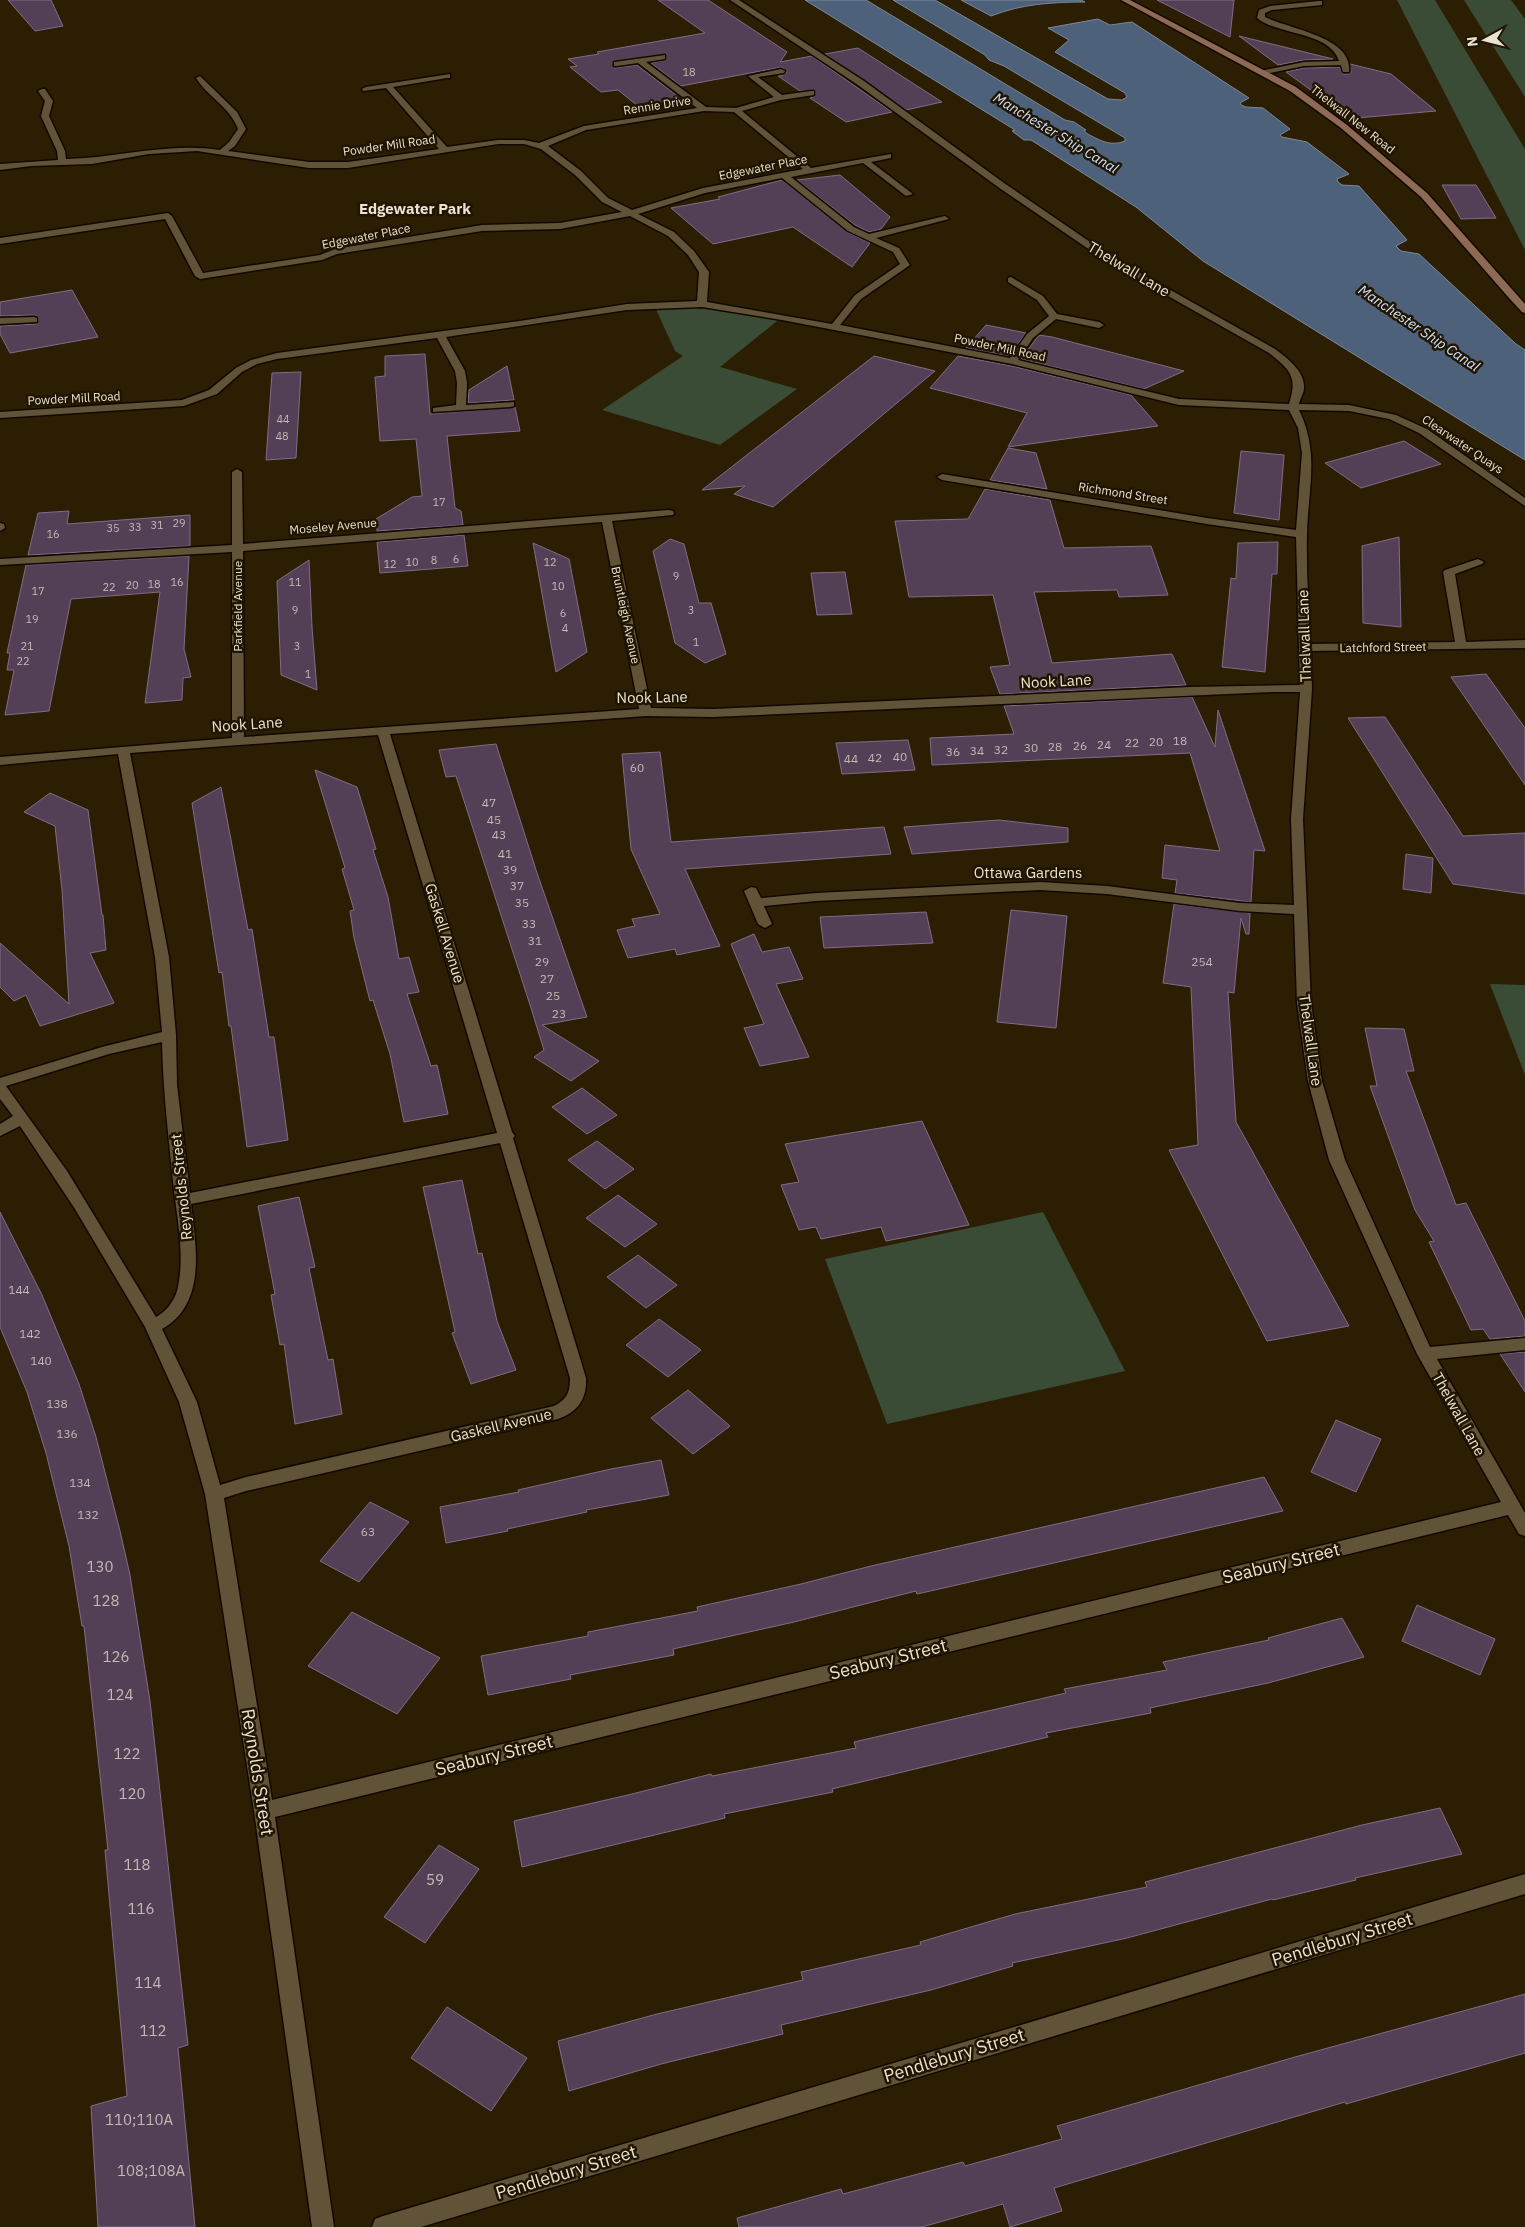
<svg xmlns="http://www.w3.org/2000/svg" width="1525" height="2227" viewBox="0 0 1525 2227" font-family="'IBM Plex Sans',sans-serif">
<rect width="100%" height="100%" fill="#2b1e03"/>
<g fill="#3a4c36">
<polygon points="1397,0 1435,0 1525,149 1525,250"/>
<polygon points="1464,0 1511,0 1525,19 1525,97"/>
<polygon points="702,304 782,317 720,367 797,389 720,445 602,410 683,356 675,351 654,305"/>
<polygon points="1490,984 1525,985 1525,1075"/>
<polygon points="1043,1212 1125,1371 887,1424 825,1259"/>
</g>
<g fill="#4e617b" stroke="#7d8895">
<path d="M805,0H866L1065,120L1074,122L1086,130H1084L1086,133C1099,140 1110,147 1125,141V138L1004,66L989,60L985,55L893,0H935L1108,99L1122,100L1127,97L1125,93L1055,52L1069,40L1048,28L1098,19L1110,25L1132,22L1249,98L1240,103L1241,105L1246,107L1263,108L1290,129L1280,135L1282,137L1307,142L1349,174L1337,179L1338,182L1342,185L1359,186L1407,240L1396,246L1401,251L1419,254L1516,344L1525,350V460L1203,261L1136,207L1031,140H1024L1012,131L1015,130Z"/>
<path d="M961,0H1081L1085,2C1053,2 1021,4 991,16Z"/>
</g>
<g fill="#534057" stroke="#816c85">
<polygon points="8,0 51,0 63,26 35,31"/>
<polygon points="658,0 708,0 787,52 780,62 812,56 892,112 846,122 810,98 815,96 815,90 800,91 778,76 784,75 787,72 782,67 681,86 651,63 666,60 666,54 613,61 614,68 637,65 685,102 643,110 618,90 601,92 570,67 577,66 568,59 599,54 597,52 705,33"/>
<polygon points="1157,0 1234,0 1230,37"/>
<polygon points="1239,36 1333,59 1304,60 1278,65"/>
<polygon points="858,48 942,102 906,110 825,54"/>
<polygon points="1350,64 1391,74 1436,111 1357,118 1329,95 1319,96 1286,72 1304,68 1340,67 1342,74 1349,74 1351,72"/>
<polygon points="840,175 890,217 881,229 869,232 855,225 797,180"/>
<polygon points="782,180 847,232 870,243 852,267 793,227 713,244 671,208 720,199 718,197"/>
<polygon points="1442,185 1476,185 1496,218 1461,219"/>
<polygon points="72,290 98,337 10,353 0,334 0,326 37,324 39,318 34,315 0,316 0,302"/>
<polygon points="986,325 1026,333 1009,356 966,348"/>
<polygon points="1039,335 1052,337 1184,371 1144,389 1021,359"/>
<polygon points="425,354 430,414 515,407 520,431 447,436 455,508 461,511 463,525 377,531 376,519 412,497 422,496 416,439 380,441 375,377 385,376 385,356"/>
<polygon points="874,356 935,371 773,507 734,494 745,486 702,490"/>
<polygon points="958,356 1012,366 1131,395 1158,426 1008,447 1027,413 930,388"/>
<polygon points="507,366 514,400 468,403 469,390"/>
<polygon points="301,372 296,458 266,460 272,373"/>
<polygon points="1404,441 1441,464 1361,488 1325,463"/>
<polygon points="1008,448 1036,453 1047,489 990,480"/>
<polygon points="1241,451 1284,455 1279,520 1234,513"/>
<polygon points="985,489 1050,500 1064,548 1151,546 1168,595 1119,597 1117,590 1034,592 1052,663 1172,654 1186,685 1000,694 990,667 1010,665 993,595 909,597 895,521 968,519"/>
<polygon points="69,511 67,524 190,515 190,546 28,555 38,513"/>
<polygon points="464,535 468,566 380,573 377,542"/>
<polygon points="1399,537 1401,627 1363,623 1362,546"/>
<polygon points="670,539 684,544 699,603 711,603 726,654 705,663 675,643 653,551"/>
<polygon points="1278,542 1277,574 1272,574 1265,672 1222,667 1231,578 1236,579 1238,543"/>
<polygon points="533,543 569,559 587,652 556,672"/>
<polygon points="189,556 184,649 191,677 183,678 182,700 145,703 160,592 71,599 49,711 5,715 14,670 7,670 10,653 7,653 26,565"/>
<polygon points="309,560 312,627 317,690 281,675 277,581"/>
<polygon points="845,572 852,614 817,615 811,573"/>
<polygon points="1486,674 1525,728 1525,785 1451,677"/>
<polygon points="1192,697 1215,747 1218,710 1265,851 1254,850 1251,902 1175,893 1177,880 1162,878 1165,845 1220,851 1190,753 932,765 930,738 1014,734 1004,706"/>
<polygon points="1385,717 1463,836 1525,833 1525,894 1453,884 1348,718"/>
<polygon points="908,740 915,770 842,774 836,743"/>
<polygon points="496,744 537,873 587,1017 542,1025 599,1061 571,1081 534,1057 544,1050 531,1008 456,776 446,777 439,750"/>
<polygon points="660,752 671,842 884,827 891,854 685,869 720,946 677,955 675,949 628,958 617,930 635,926 632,919 660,914 631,849 622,754"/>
<polygon points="315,770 357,787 376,849 373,850 388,897 399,959 409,957 419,992 407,994 431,1066 437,1065 448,1114 404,1122 390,1054 373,1000 370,1001 354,938 350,911 354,910 342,869 345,868"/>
<polygon points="221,787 248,930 252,929 269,1037 274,1037 288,1140 247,1147 231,1026 229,1026 222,972 219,973 192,803"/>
<polygon points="50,793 88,810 102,915 103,915 106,950 90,953 114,1003 40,1026 26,995 14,1001 0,987 0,943 69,1004 62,890 55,826 24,812"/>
<polygon points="999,820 1068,828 1068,842 912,854 904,827"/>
<polygon points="1406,854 1433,858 1431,893 1403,889"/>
<polygon points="1174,904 1250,913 1249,934 1246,934 1241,918 1234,993 1228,992 1236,1122 1349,1326 1267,1341 1169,1150 1198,1145 1191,987 1163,983"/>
<polygon points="1011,910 1067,916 1056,1028 997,1022"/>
<polygon points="926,912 933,943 824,948 820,917"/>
<polygon points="754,934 762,952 789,947 803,979 776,984 809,1057 760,1066 744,1028 764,1024 731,944"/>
<polygon points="1365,1028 1404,1029 1414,1071 1406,1071 1456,1205 1466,1203 1525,1321 1525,1336 1490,1339 1483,1329 1471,1330 1429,1242 1434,1241 1415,1210 1370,1086 1377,1086"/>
<polygon points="582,1088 617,1115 587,1134 552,1107"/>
<polygon points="922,1121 969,1225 886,1241 881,1227 821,1239 816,1227 799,1230 781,1185 799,1182 785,1144"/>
<polygon points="597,1141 634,1169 605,1189 568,1160"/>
<polygon points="462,1180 478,1254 482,1253 497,1321 516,1370 471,1384 452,1333 455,1332 423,1187"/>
<polygon points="618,1195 657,1224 625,1247 586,1218"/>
<polygon points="299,1197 315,1267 309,1268 328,1360 333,1359 342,1414 295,1424 284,1344 280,1345 271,1295 275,1294 258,1206"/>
<polygon points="0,1212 42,1295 79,1384 96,1437 120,1531 130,1575 150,1701 188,2045 178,2048 195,2227 98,2227 91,2106 127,2096 105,1850 108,1850 84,1626 82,1626 69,1546 46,1453 27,1392 0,1327"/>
<polygon points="638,1255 677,1285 646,1308 607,1277"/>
<polygon points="659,1319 701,1350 668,1377 626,1345"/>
<polygon points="1525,1352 1525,1392 1500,1354"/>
<polygon points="688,1390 730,1426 693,1454 651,1418"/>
<polygon points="1336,1420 1381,1439 1356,1492 1311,1472"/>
<polygon points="661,1460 669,1495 586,1510 587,1512 507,1529 508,1531 446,1543 440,1507 519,1492 518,1490 611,1469"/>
<polygon points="1264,1477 1283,1511 917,1594 916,1591 794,1622 673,1649 674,1655 570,1675 571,1679 488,1695 481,1656 588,1636 588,1632 698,1611 697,1607 801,1584 871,1566"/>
<polygon points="370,1502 409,1522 359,1582 320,1561"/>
<polygon points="1417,1605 1495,1639 1480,1675 1402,1641"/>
<polygon points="352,1612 440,1658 397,1714 308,1666"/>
<polygon points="1342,1618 1364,1657 1268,1683 1150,1708 1151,1713 1046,1733 1048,1737 832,1789 833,1792 724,1814 725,1818 522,1867 514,1821 628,1795 711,1774 712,1776 856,1748 854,1742 1066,1693 1064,1689 1167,1670 1163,1662 1269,1640 1268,1638"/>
<polygon points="1440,1808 1462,1854 1355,1878 1356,1880 1273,1900 1272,1899 1127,1938 1012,1963 1013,1966 931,1990 781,2025 783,2034 661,2064 569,2091 558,2041 657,2014 803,1980 801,1972 921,1945 920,1942 1015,1914 1147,1887 1145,1882 1362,1825"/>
<polygon points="439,1845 479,1869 425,1943 384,1917"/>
<polygon points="1525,1994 1525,2053 1346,2104 1345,2102 1054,2188 1062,2211 1010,2227 1003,2204 922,2227 739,2227 737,2218 841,2189 843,2194 963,2162 965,2166 1062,2139 1057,2126 1295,2057"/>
<polygon points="447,2007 527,2058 491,2111 411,2058"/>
</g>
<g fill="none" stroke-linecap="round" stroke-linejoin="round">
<g stroke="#130800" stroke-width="3">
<g id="street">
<path d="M730,0H739L864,81L1004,183L1112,257L1275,349C1287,358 1305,371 1304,388C1304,393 1300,399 1299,404L1349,405L1396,415L1427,429L1525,498V506L1419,433L1389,419L1349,411L1299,410C1320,453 1308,488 1307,534C1306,570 1309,608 1310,644L1455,642L1443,572L1445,570L1478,559L1484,562L1482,564L1455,574L1466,642L1525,640V648L1311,651L1312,689L1303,819L1311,1003L1322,1081L1345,1160L1430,1347L1525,1338V1350L1437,1359L1525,1513V1536L1519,1534L1508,1515L275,1817L334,2227H312L254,1811L205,1494L179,1402L145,1327L75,1209L20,1126L0,1136V1124L13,1116L0,1099V1078L102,1047L162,1032L155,957L118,754L0,765V757L232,738V552L0,565V559L232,545V472L237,469L242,472L243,544L669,510L673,511L674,513L673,515L612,521L651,708L713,709L1190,687L1300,685L1296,537L1207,524L942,480L937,477L942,474L1207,518L1296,530L1302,453L1298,428L1289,410L1179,405L1012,364L782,320L702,307L627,310L446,337L465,371L467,383L466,405L514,402V406L510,407L433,412V408L456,405L457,383L455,371L437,338L277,359L257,364L242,372L217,394L184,406L0,418V412L182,400L209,390L236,368L251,360L277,353L520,321L627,304L697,301L699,272L688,255L668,236L630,216L560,229L482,231L337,254L322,260L200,279L195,276L165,219L0,244V238L168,213L172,216L203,273L320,255L335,249L482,225L560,223L622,212L602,202L575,175L541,149L524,144H498L348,168H309L197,151L149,154L92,164L31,166L0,170V164L58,160L57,151L41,116L45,101L38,91L42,89H45L53,101L49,116L65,151L66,159C118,158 168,142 220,150L229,142L238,129C230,107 208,97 196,78L200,76L237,112L246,129L235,146L228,151L309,162H348L439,149L386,88L363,91L362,89L366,87L450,74V78H447L393,87L447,147L498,140H524L539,143L584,126L697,108L638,63L617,66H614V62L665,55V59L646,62L706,107L736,108L774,97L748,76L781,69L785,71L784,73L758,77L782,95L811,91H814V95L781,100L742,111L811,168L891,154V158L871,162L913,194L906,196L863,163L791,177L854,227L869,234L945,216L949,219L876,238L899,248L910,265L861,299L840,325L1010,358L1027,334L1049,316L1037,300L1008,282V278L1011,277L1043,296L1057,314L1099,322L1104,325L1099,328L1056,319L1033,338L1018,360L1179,399L1289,404C1298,376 1290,370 1269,353L1106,261L998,187L858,85ZM704,111L734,112L803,169L703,188L632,210L608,198L581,171L548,146L586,130ZM782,178L848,231L893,252L900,264L855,295L832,324L707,302L709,272L694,251L674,232L638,214L705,193ZM602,522L639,709L244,737L243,551ZM1272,692H1300L1291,819L1294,905L1240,903L1107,886L1040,882L816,893L761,898L756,888L751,887L744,891L758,924L765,928L772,924L764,906L816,901L1040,890L1107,894L1240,911L1294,914L1297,1003L1308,1081L1329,1160L1417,1354L1501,1502L272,1800L224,1498L246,1491L558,1419C578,1412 587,1399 586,1378L513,1138L515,1136L512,1132L390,734L646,716L713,717ZM378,735L497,1133L190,1193L177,1085L176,1035L169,957L130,753ZM162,1042C163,1092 169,1141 174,1191C178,1223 185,1259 177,1291C174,1301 166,1312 156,1317L67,1171L6,1086L109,1054ZM500,1143L570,1378C570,1393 567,1399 554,1406L246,1477L220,1485L197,1402L162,1329C207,1304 196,1246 191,1204Z"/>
<path d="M1319,1H1322V5L1272,10L1265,13V17C1288,29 1354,37 1349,72H1343L1341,65L1304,66L1260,75V71L1304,62L1339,61C1329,31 1279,36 1257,18L1259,10L1270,6Z"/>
<polygon points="34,317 37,318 37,322 0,324 0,318"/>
<polygon points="0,523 4,524 5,528 0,531"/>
<polygon points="1525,1874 1525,1894 421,2227 372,2227 375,2219 383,2216"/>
</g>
</g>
<g stroke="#130800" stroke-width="3">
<polygon id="secondary" points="1121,0 1130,0 1296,87 1347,125 1427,193 1525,304 1525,313 1522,312 1509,298 1421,197 1341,128 1290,91"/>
</g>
<use href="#street" fill="#615337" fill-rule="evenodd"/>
<use href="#secondary" fill="#8e6a54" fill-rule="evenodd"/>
</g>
<g text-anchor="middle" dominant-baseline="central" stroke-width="5" stroke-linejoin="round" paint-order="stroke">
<g font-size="11" fill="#c4bab3">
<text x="689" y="72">18</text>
<text x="283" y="419">44</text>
<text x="282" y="436">48</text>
<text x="439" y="502">17</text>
<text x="179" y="523">29</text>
<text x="157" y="525">31</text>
<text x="135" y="527">33</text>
<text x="113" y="528">35</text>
<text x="53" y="534">16</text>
<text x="456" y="559">6</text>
<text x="434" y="560">8</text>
<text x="412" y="562">10</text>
<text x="550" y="562">12</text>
<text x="390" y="564">12</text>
<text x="676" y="576">9</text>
<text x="177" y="582">16</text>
<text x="295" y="582">11</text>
<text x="154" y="584">18</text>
<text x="132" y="585">20</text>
<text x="558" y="586">10</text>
<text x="109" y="587">22</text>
<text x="38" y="591">17</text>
<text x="295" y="610">9</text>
<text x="691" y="610">3</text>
<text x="563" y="613">6</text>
<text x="32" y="619">19</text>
<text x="565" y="628">4</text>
<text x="696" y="642">1</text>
<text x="27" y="646">21</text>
<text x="297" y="646">3</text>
<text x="23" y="661">22</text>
<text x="308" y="674">1</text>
</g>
<g font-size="12" fill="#eae2d2" stroke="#211500">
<text transform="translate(657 105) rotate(-9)">Rennie Drive</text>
<text transform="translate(1353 119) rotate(38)">Thelwall New Road</text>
<text transform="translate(389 145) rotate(-8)">Powder Mill Road</text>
<text transform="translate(763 167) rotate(-11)">Edgewater Place</text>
<text transform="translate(366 236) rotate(-11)">Edgewater Place</text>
<text transform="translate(1000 347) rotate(12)">Powder Mill Road</text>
<text transform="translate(74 398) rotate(-3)">Powder Mill Road</text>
<text transform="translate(1463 444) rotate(34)">Clearwater Quays</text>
<text transform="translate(1123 493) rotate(9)">Richmond Street</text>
<text transform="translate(333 526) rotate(-5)">Moseley Avenue</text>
<text transform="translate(237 606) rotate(-90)">Parkfield Avenue</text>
<text transform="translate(626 615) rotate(78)">Bruntleigh Avenue</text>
<text transform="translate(1383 647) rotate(-1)">Latchford Street</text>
</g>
<g font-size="12" fill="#c4bab3">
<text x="1180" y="740">18</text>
<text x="1156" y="741">20</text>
<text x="1132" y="742">22</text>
<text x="1104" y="744">24</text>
<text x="1080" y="745">26</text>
<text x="1055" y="746">28</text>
<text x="1031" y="747">30</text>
<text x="1001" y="749">32</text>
<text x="977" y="750">34</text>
<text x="953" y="751">36</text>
<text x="900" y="756">40</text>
<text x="875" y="757">42</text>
<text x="851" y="758">44</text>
<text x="637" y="767">60</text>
<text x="489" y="802">47</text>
<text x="494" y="819">45</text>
<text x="499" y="834">43</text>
<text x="505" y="853">41</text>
<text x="510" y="869">39</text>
<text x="517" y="885">37</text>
<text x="522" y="902">35</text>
<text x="529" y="923">33</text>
<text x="535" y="940">31</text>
<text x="542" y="961">29</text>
<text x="1202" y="961">254</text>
<text x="547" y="978">27</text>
<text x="553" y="995">25</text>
<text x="559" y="1013">23</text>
<text x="19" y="1289">144</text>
<text x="30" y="1333">142</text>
<text x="41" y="1360">140</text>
<text x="57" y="1403">138</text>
<text x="67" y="1433">136</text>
<text x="80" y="1482">134</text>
<text x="88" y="1514">132</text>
<text x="368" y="1531">63</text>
</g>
<g font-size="14" font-style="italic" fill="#cce2ff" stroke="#211500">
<text transform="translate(1056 133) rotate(31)">Manchester Ship Canal</text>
<text transform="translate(1419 328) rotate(34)">Manchester Ship Canal</text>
</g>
<g font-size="15" font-weight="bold" fill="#eae2d2" stroke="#211500">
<text x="415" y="208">Edgewater Park</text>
</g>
<g font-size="15" fill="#eae2d2" stroke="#211500">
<text transform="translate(1129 269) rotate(31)">Thelwall Lane</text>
<text transform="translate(1304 636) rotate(-92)">Thelwall Lane</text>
<text transform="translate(1056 681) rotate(-3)">Nook Lane</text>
<text transform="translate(652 697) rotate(-1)">Nook Lane</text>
<text transform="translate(247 724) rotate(-4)">Nook Lane</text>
<text x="1028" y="872">Ottawa Gardens</text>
<text transform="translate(445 933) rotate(73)">Gaskell Avenue</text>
<text transform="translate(1311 1040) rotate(82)">Thelwall Lane</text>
<text transform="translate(181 1187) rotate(-96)">Reynolds Street</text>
<text transform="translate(1459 1414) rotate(61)">Thelwall Lane</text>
<text transform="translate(501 1425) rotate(-13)">Gaskell Avenue</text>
</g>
<g font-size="15" fill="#c4bab3">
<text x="100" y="1566">130</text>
<text x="106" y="1600">128</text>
<text x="116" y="1656">126</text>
<text x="120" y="1694">124</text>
<text x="127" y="1753">122</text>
<text x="132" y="1793">120</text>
<text x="137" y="1864">118</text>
<text x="435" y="1879">59</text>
<text x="141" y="1908">116</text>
<text x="148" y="1982">114</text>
<text x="153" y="2030">112</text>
<text x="139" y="2119">110;110A</text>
<text x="151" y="2170">108;108A</text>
</g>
<g font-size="18" fill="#eae2d2" stroke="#211500">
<text transform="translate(1281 1563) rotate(-14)">Seabury Street</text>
<text transform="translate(888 1659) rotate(-14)">Seabury Street</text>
<text transform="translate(494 1755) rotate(-14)">Seabury Street</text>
<text transform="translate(258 1772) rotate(81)">Reynolds Street</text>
<text transform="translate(1342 1939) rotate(-17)">Pendlebury Street</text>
<text transform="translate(954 2055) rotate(-17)">Pendlebury Street</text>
<text transform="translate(566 2172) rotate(-17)">Pendlebury Street</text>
</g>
</g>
<g transform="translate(1485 40) rotate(263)" stroke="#211500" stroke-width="4" paint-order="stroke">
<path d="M0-4L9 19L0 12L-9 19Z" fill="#eae2d2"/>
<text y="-8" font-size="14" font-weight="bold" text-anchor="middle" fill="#eae2d2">N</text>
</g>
</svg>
